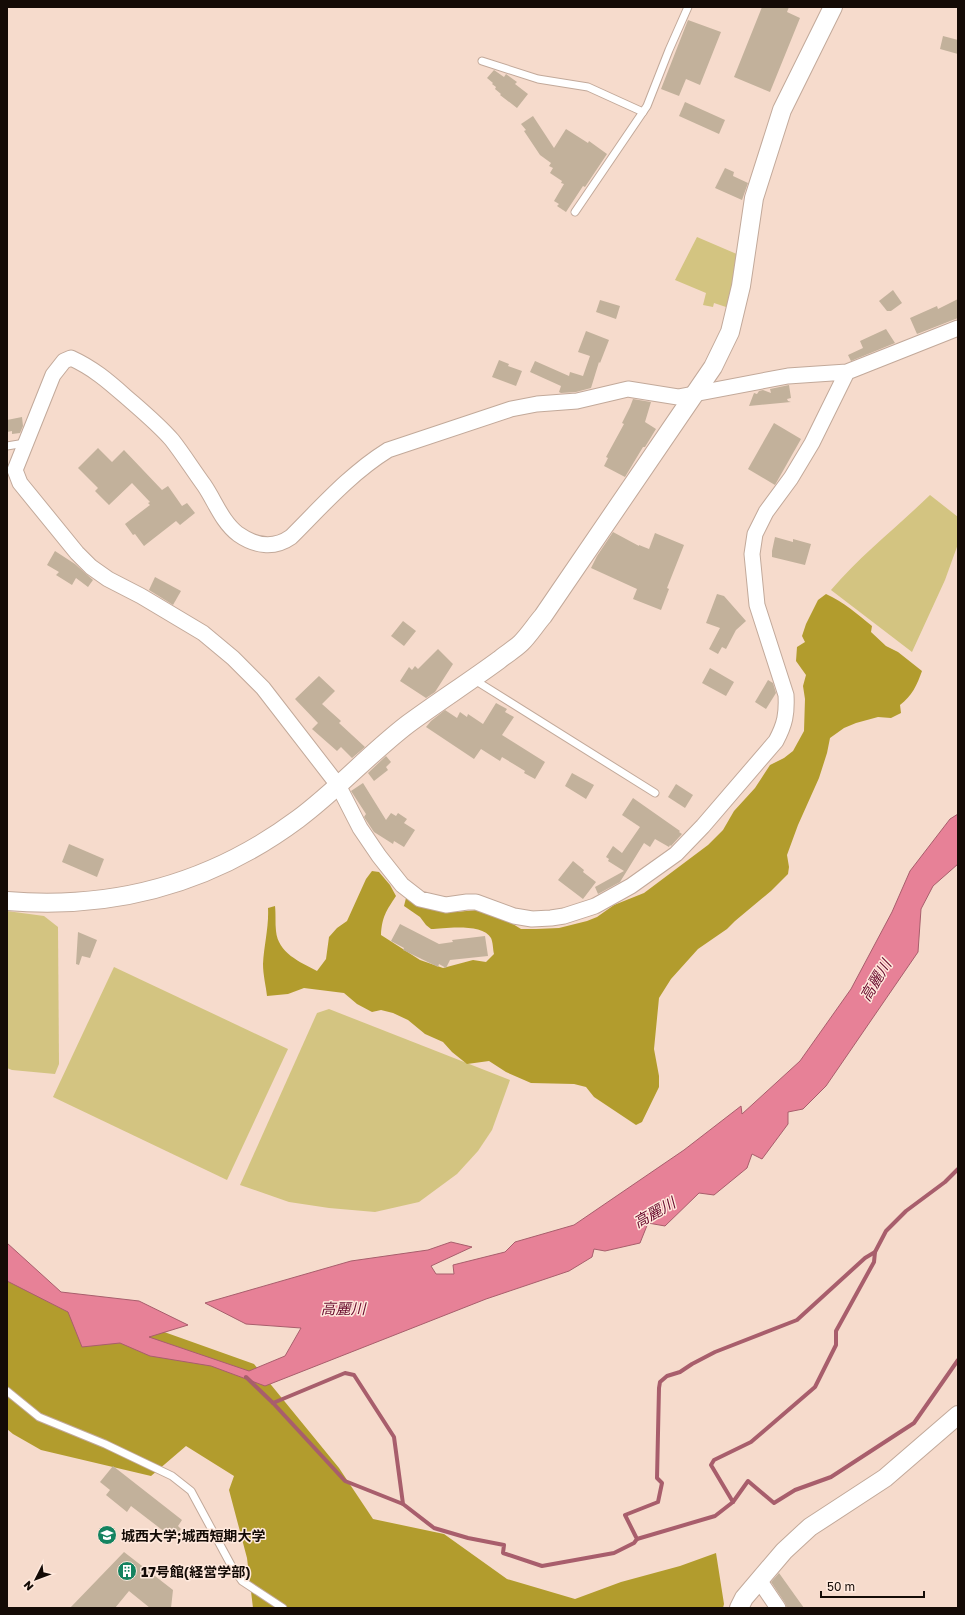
<svg xmlns="http://www.w3.org/2000/svg" width="965" height="1615" viewBox="0 0 965 1615" font-family="'Golos Text','Noto Sans JP',sans-serif">
<rect width="100%" height="100%" fill="#f6dbcc"/>
<g fill="#d3c481">
<polygon points="697,237 739,255 729,308 714,303 713,307 703,305 706,293 675,280"/>
<path d="M930,495L958,517V544L945,580L912,652L831,590C861,555 897,527 930,495Z"/>
<polygon points="7,911 44,916 58,927 59,1064 55,1074 12,1070 7,1068"/>
<polygon points="114,967 288,1049 227,1180 53,1097"/>
<polygon points="329,1009 510,1080 492,1130 478,1151 457,1174 419,1202 375,1212 329,1208 289,1202 240,1185 317,1013"/>
</g>
<g fill="#b29c2d">
<path d="M826,594C844,602 857,614 872,626L871,632L886,646L898,652L922,671C917,685 912,696 900,705L901,713L891,718L878,717L856,723L844,728L830,738L827,753L819,778L798,825L787,855L789,867L788,874L771,891L735,921L727,929L698,949L671,979L659,998L654,1049L659,1076V1087L642,1122L636,1125L594,1097L586,1087L574,1084L531,1083L506,1072L489,1061L467,1064L452,1052L443,1042L425,1034L408,1020L393,1013L381,1010L372,1012L357,1004L344,993L304,988L288,994L267,996C266,986 263,975 263,964C264,945 269,927 268,908L275,906C276,915 275,923 276,931C278,953 300,962 317,971L326,959L329,937L337,928L347,921L366,879L372,871L379,872L390,885L396,896C386,911 382,917 381,935L420,960L443,968L473,960L486,962L494,954C493,950 493,942 491,938C483,923 445,928 431,929L426,925L420,917L404,906L406,898L418,906L439,911L455,912L478,910L508,921L521,929H536L559,928L587,921L597,917L614,905L644,893L708,845L723,830L734,811L755,788L770,765L784,758L793,751L804,731L805,699L803,686L806,675L796,661L797,647L805,642L802,636L806,624L818,600Z"/>
<polygon points="7,1276 254,1364 339,1468 373,1519 444,1534 507,1579 575,1599 621,1582 680,1566 716,1553 724,1604 723,1608 253,1608 247,1558 229,1490 234,1476 186,1446 151,1476 41,1450 13,1434 7,1429"/>
</g>
<polygon fill="#e78197" stroke="#a85e6c" points="958,814 958,864 933,886 921,909 918,952 826,1086 803,1109 788,1112 788,1124 762,1159 752,1154 747,1168 714,1195 699,1193 665,1226 648,1223 640,1243 605,1251 594,1249 592,1257 569,1271 486,1299 265,1386 211,1366 150,1356 120,1343 82,1347 68,1312 7,1281 7,1243 61,1292 139,1301 188,1325 149,1337 249,1371 285,1356 301,1328 246,1324 205,1303 351,1261 428,1250 451,1242 472,1247 431,1266 436,1274 454,1274 453,1265 505,1252 515,1242 574,1225 684,1150 741,1106 742,1114 800,1061 851,989 892,912 910,871 950,819"/>
<g fill="none" stroke-linecap="round" stroke-linejoin="round">
<g stroke="#a85e6c" stroke-width="4">
<polyline points="246,1377 273,1403 345,1481 403,1504"/>
<polyline points="273,1403 345,1373 354,1375 394,1437 403,1504 434,1528 468,1538 504,1545 503,1553 542,1566 614,1553 634,1543 637,1539 625,1515 658,1502 662,1483 657,1478 659,1388 660,1382 667,1376 680,1372 692,1364 715,1352 797,1320 865,1258 875,1252 886,1231 906,1211 945,1182 958,1169"/>
<polyline points="733,1502 711,1465 714,1460 751,1442 815,1387 836,1345 836,1331 874,1262 875,1252"/>
<polyline points="637,1539 715,1516 733,1502 748,1481 774,1503 795,1490 831,1477 914,1423 958,1360"/>
</g>
</g>
<g fill="#c2b19b">
<polygon points="762,7 789,7 787,12 800,18 770,92 734,77"/>
<polygon points="688,20 721,32 700,85 686,79 679,96 661,89"/>
<polygon points="943,36 958,40 958,54 940,49"/>
<polygon points="494,70 504,77 506,74 517,82 515,84 528,94 517,108 500,95 501,94 495,89 496,87 492,84 493,83 487,78"/>
<polygon points="685,102 725,120 719,134 679,116"/>
<polygon points="533,116 554,148 566,129 588,143 589,141 607,154 585,187 583,186 566,212 557,206 559,204 554,201 564,184 561,183 562,181 550,173 553,168 549,166 551,163 540,155 524,131 526,130 521,124"/>
<polygon points="725,168 734,172 733,176 748,183 742,200 715,188"/>
<polygon points="893,290 902,303 891,311 887,311 879,301"/>
<polygon points="958,299 958,318 917,334 910,318 937,306 938,309"/>
<polygon points="600,300 620,306 616,319 596,312"/>
<polygon points="886,329 895,343 851,361 848,355 863,348 860,341"/>
<polygon points="586,331 609,340 600,363 599,362 591,388 576,392 561,393 559,392 561,386 530,372 535,361 569,376 570,372 583,376 590,356 578,352"/>
<polygon points="499,360 509,364 508,366 522,371 516,386 492,377"/>
<polygon points="789,385 791,398 787,399 788,401 791,402 749,406 754,393 757,394 759,391 763,390 771,393 770,389"/>
<polygon points="633,399 651,402 645,422 656,429 645,447 643,447 625,477 604,466 608,458 606,457 624,424 622,423 630,407"/>
<polygon points="22,417 23,426 20,433 12,434 12,431 7,432 7,420"/>
<polygon points="774,423 801,439 775,485 748,469"/>
<polygon points="98,448 112,462 124,450 162,490 168,486 182,506 187,503 195,513 180,525 176,521 144,546 135,534 133,535 125,524 150,505 148,503 150,502 132,483 109,505 95,491 98,488 78,468"/>
<polygon points="613,532 639,546 639,545 649,549 655,533 684,545 667,588 669,589 661,610 633,599 637,589 591,568 597,556"/>
<polygon points="775,537 793,542 793,539 811,544 805,565 772,557 772,551"/>
<polygon points="55,551 75,564 93,580 88,587 76,578 72,585 56,575 59,572 47,565"/>
<polygon points="155,577 181,591 173,605 149,590"/>
<polygon points="717,594 724,596 746,621 736,630 726,649 722,647 718,654 709,649 720,628 706,623"/>
<polygon points="403,621 416,631 404,646 391,636"/>
<polygon points="438,649 453,664 435,692 426,698 400,681 409,667 412,670 415,666 418,669"/>
<polygon points="710,668 734,682 726,696 702,683"/>
<polygon points="319,676 335,691 322,704 341,721 339,723 365,747 352,758 341,747 337,751 312,729 318,723 295,699"/>
<polygon points="768,680 773,683 776,693 766,709 755,702"/>
<polygon points="496,703 507,709 505,712 514,717 502,735 545,762 535,779 524,773 525,771 502,757 500,761 481,749 474,759 426,727 431,721 445,710 457,718 460,712 467,717 468,714 483,724"/>
<polygon points="386,756 391,762 386,767 388,770 374,781 368,773"/>
<polygon points="572,773 594,785 586,799 565,786"/>
<polygon points="363,783 386,820 391,813 396,816 398,813 407,819 404,823 415,830 404,847 394,841 393,844 374,832 364,817 366,814 351,791"/>
<polygon points="676,784 693,795 685,808 668,797"/>
<polygon points="633,798 680,831 679,832 682,834 671,846 670,845 669,847 655,839 650,847 644,843 620,882 598,894 595,887 624,871 608,861 609,859 606,857 613,846 622,853 640,827 622,815"/>
<polygon points="69,844 104,859 97,877 62,862"/>
<polygon points="573,861 584,870 583,872 596,882 583,899 558,880"/>
<polygon points="400,924 439,944 453,942 452,940 485,936 488,956 450,960 446,968 439,964 438,967 403,950 404,948 391,941"/>
<polygon points="78,932 97,940 90,958 82,956 79,965 76,964"/>
<polygon points="113,1466 182,1520 178,1526 181,1529 174,1539 131,1506 127,1512 106,1495 110,1490 100,1482"/>
<polygon points="124,1552 173,1590 171,1608 150,1608 129,1591 115,1608 70,1608"/>
<polygon points="779,1573 804,1608 787,1608 785,1603 771,1582"/>
</g>
<g fill="none" stroke-linecap="round" stroke-linejoin="round">
<g stroke="#c2a99a" stroke-width="9">
<g id="service">
<polyline points="482,61 538,79 588,87 643,112"/>
<polyline points="575,212 647,106 669,50 688,7"/>
<polyline points="7,446 25,443"/>
<polyline points="473,679 655,793"/>
<polyline points="7,1391 39,1417 105,1444 172,1476 191,1491 231,1565 242,1581 283,1608"/>
</g>
</g>
<g stroke="#c2a99a" stroke-width="17">
<g id="minor">
<path d="M847,372L812,443L791,478L766,512L755,534L752,554L757,605L786,695C787,714 785,724 776,741L703,826L676,854L631,886L595,906L564,916L551,918L532,919L514,916L476,902H467L446,905L420,899L402,885L379,856L360,828L338,785L263,688L233,658L203,633L141,596L108,579L91,567L77,553L20,483L15,470L53,375L64,361L71,358C93,368 108,381 125,396C141,410 158,424 172,440C183,454 193,470 204,485C215,501 222,522 238,534C255,546 274,549 291,537C322,506 351,473 388,450L511,409L537,404L577,401L628,389L678,397L788,376L847,372L958,328"/>
<polyline points="759,1580 778,1608"/>
</g>
</g>
<g stroke="#c2a99a" stroke-width="20">
<g id="tertiary">
<path d="M7,901C114,910 212,883 298,819C337,790 370,753 408,724C438,702 469,682 499,660C506,654 515,649 521,643C529,635 536,624 543,616L713,367L730,332L741,286L754,198L782,110L833,7"/>
<polyline points="739,1608 744,1598 784,1551 810,1527 885,1478 958,1415"/>
</g>
</g>
<use href="#service" stroke="#fff" stroke-width="7"/>
<use href="#minor" stroke="#fff" stroke-width="15"/>
<use href="#tertiary" stroke="#fff" stroke-width="18"/>
</g>
<defs>
<g id="university-disc" transform="scale(1)"><circle r="9.5" fill="#148360" stroke="#ffe9dd"/><path d="M0-5L7-2L0 1L-7-2ZM-4 1L0 2.5L4 1V4Q0 6-4 4Z" fill="#fff"/></g>
<g id="building-disc" transform="scale(1)"><circle r="9.5" fill="#148360" stroke="#ffe9dd"/><path d="M-4-6H4V6H1V3H-1V6H-4ZM-2.5-4.3h1.7v1.8h-1.7ZM.8-4.3h1.7v1.8H.8ZM-2.5-1h1.7V.8h-1.7ZM.8-1h1.7V.8H.8Z" fill="#fff"/></g>
</defs>
<g fill-rule="evenodd">
<use href="#university-disc" x="107" y="1535"/>
<use href="#building-disc" x="127" y="1571"/>
</g>
<g text-anchor="middle" dominant-baseline="central" stroke-width="3" stroke-linejoin="round" paint-order="stroke">
<g font-size="14" font-weight="bold" fill="#140b06" stroke="#ffe9dd" text-anchor="start">
<text x="121" y="1535">城西大学;城西短期大学</text>
<text x="141" y="1571">17号館(経営学部)</text>
</g>
<g font-size="15" font-style="italic" fill="#690b2d" stroke="#ffe9dd">
<text transform="translate(875 980) rotate(-59)">高麗川</text>
<text transform="translate(654 1212) rotate(-29)">高麗川</text>
<text x="343" y="1308">高麗川</text>
</g>
</g>
<rect width="965" height="1615" fill="none" stroke="#140b06" stroke-width="16"/>
<g transform="translate(36 1579) rotate(228)" stroke="#ffe9dd" stroke-width="3" paint-order="stroke">
<path d="M0-3L7 15L0 10L-7 15Z" fill="#140b06"/>
<text y="-6" font-size="11" font-weight="bold" text-anchor="middle" fill="#140b06">N</text>
</g>
<path d="M821 1591v6h103v-6" fill="none" stroke="#140b06" stroke-width="2"/>
<text x="827" y="1591" font-size="12" fill="#140b06" stroke="#ffe9dd" stroke-width="3" paint-order="stroke">50 m</text>
</svg>
